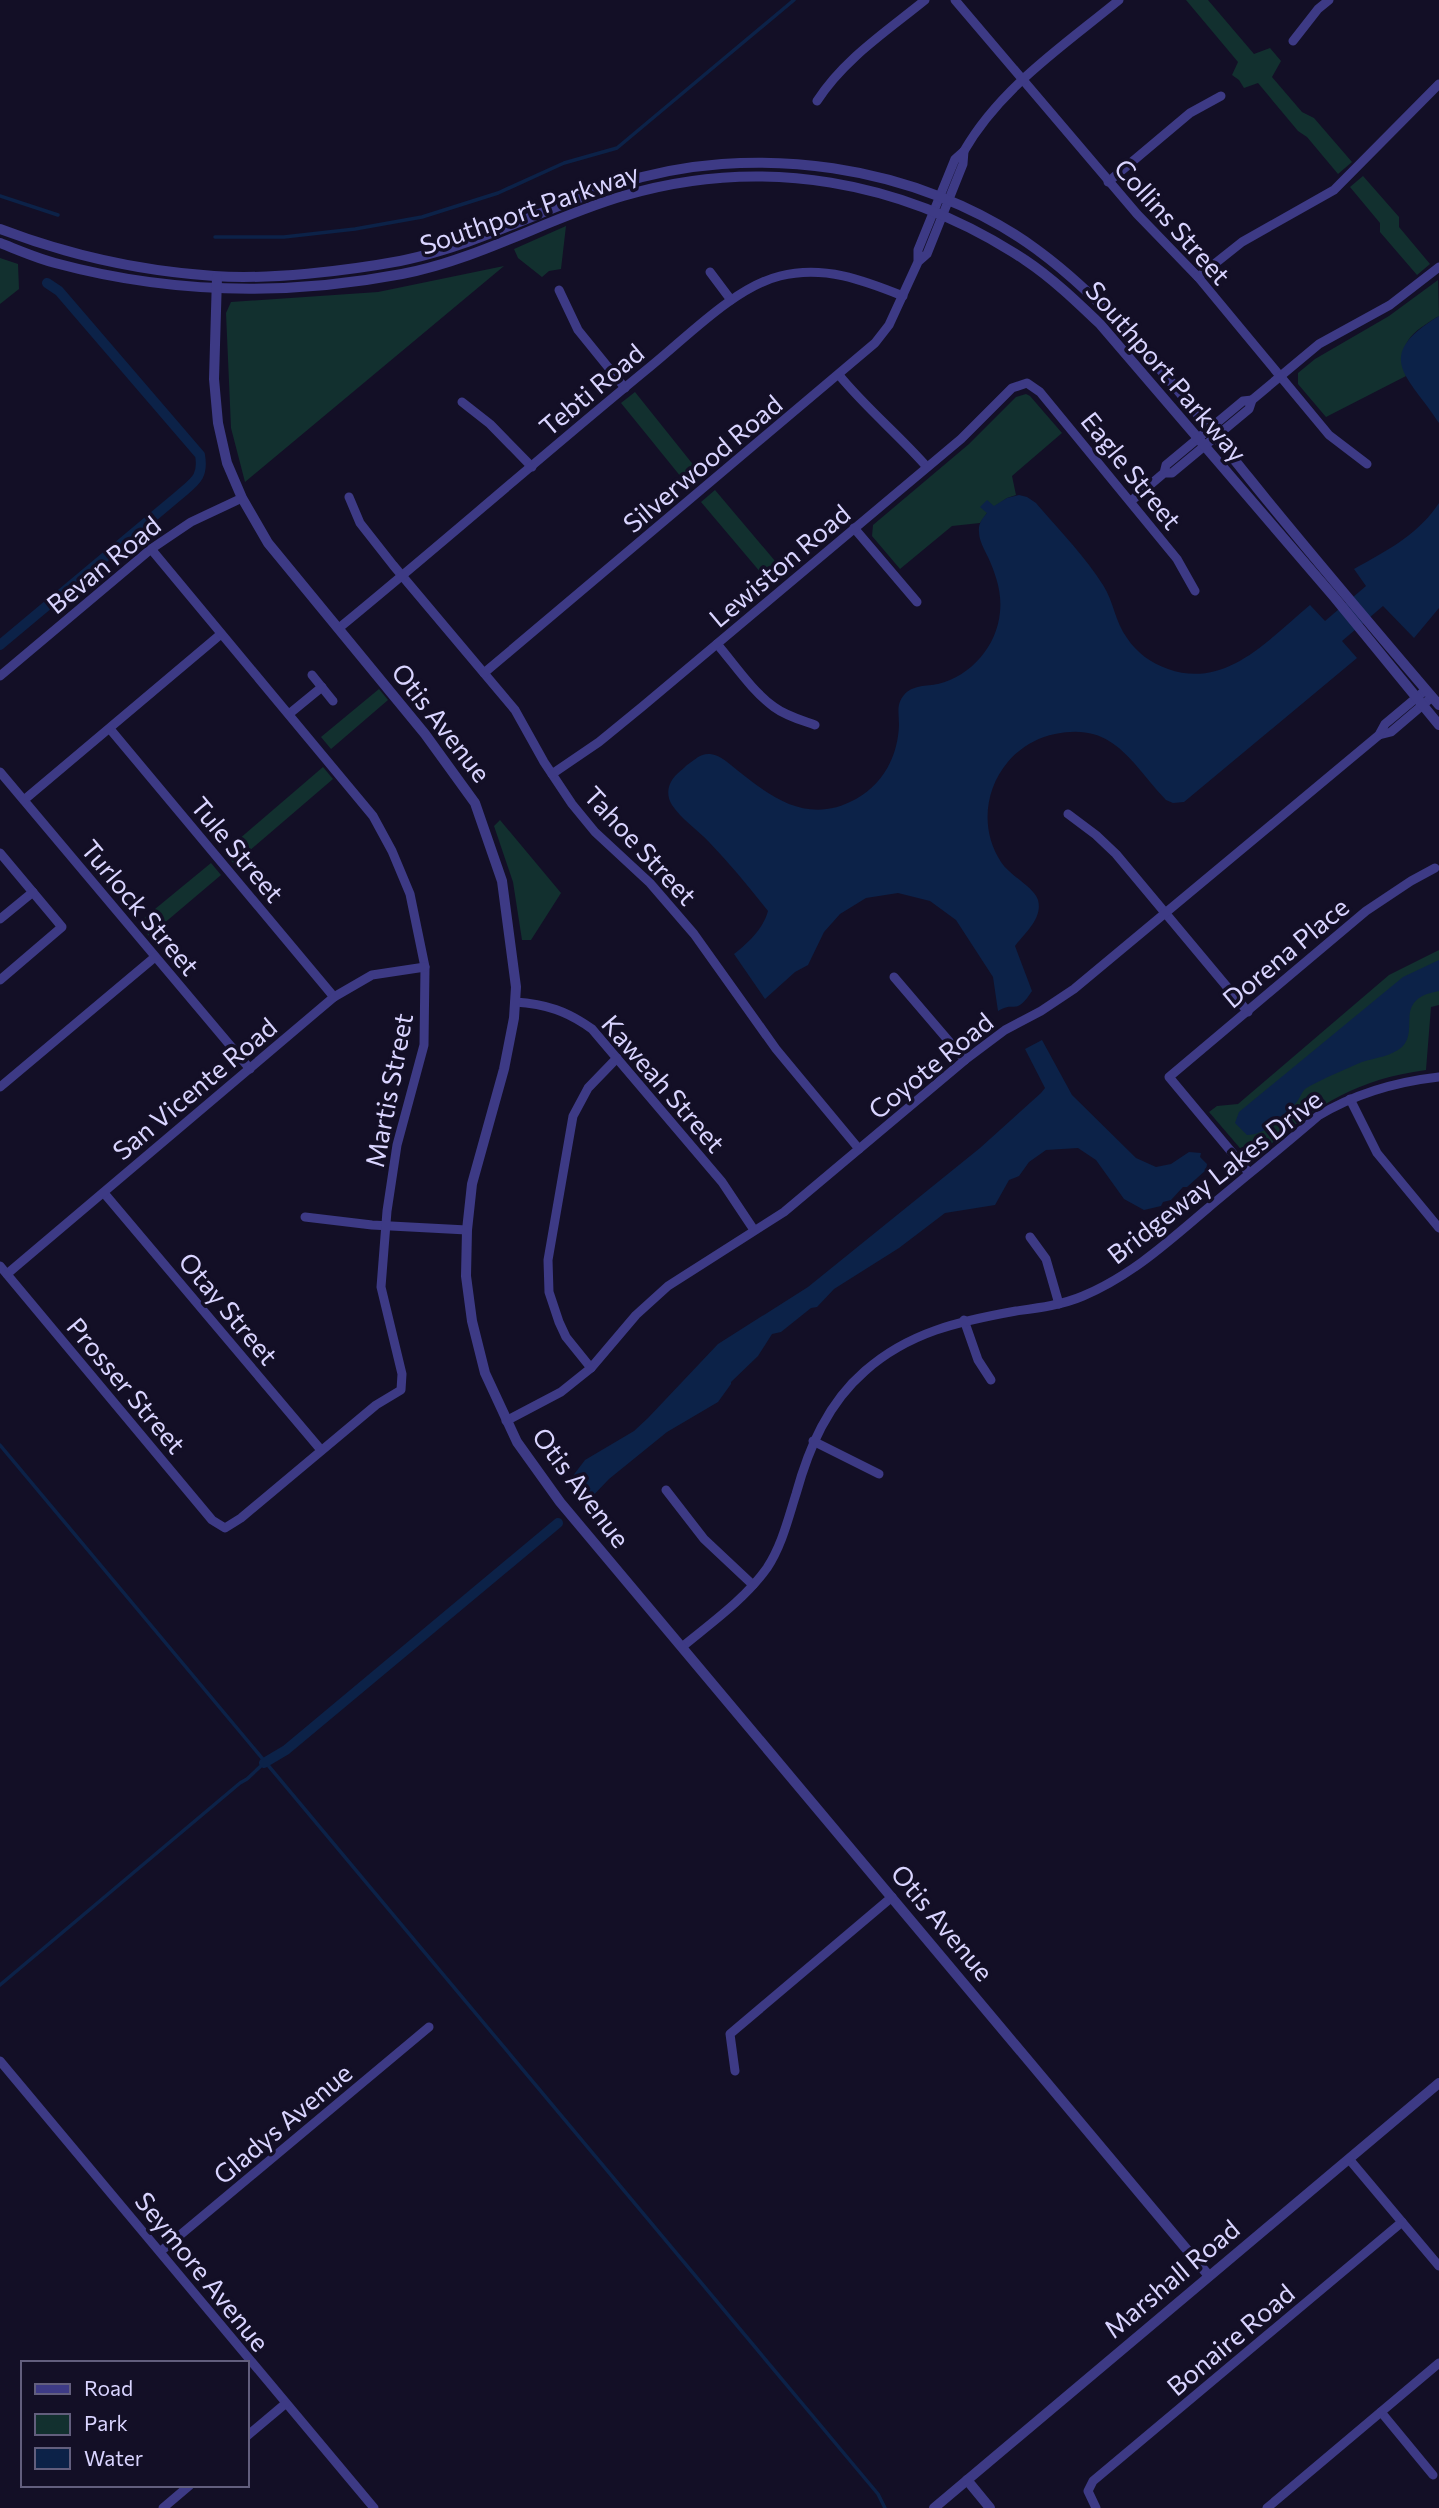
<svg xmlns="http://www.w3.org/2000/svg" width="1439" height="2508" viewBox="0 0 1439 2508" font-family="Commissioner,sans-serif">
<rect width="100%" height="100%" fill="#130f26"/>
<g fill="#12302f">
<polygon points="1186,0 1208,0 1254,54 1270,48 1281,61 1272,77 1302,112 1314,118 1352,162 1338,174 1307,137 1298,131 1258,83 1244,88 1239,80 1232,75 1238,62"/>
<polygon points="1363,176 1399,217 1399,227 1430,264 1417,275 1380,232 1380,223 1350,187"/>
<polygon points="566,226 561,269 549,271 542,277 518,258 514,249"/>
<polygon points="0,258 18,264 19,289 0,304"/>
<polygon points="504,266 245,482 231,428 226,313 231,302 378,292"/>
<path d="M1438,280L1439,316C1411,333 1397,342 1406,376L1326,417L1298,384V373L1315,359L1389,316Z"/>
<polygon points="635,392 703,477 690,488 621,403"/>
<polygon points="1026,394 1030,396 1062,433 1012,476 1016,495 1007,498 994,507 987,501 987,513 980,523 952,526 900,569 872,536 873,525 969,444 1016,397"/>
<polygon points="715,490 786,574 772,586 701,502"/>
<polygon points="379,689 388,700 331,749 321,737"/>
<polygon points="323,767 333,779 234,864 224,852"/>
<polygon points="500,820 561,893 531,940 522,940 513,882 494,826"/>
<polygon points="211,863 221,875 149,936 138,923"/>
<path d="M1439,950V1005L1431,1007L1426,1070C1353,1080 1315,1107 1260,1153L1253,1156L1245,1154L1209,1112L1217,1106L1238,1104L1389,975Z"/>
</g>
<g fill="#0c2248">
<path d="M1439,316V423C1409,376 1371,357 1439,316Z"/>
<path d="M1019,495L1027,497L1036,503C1058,529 1085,556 1103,585C1114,602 1115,622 1127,638C1137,653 1151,663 1168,669C1226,690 1270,638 1310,605L1325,621L1366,586L1354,569C1386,551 1418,535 1439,503V608L1414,638L1383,606L1342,641L1357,658L1184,802L1173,803L1166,800C1132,765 1115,721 1055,734C997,746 969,813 1001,862C1010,876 1034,887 1038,900C1043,918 1025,933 1015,946L1032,991C1015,1017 1015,1000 998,1011L993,977L956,920L930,901L898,893L866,898L840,914L824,932L808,965L795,972L765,999L734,954C749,942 763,929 768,911C749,887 730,864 709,842C698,830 681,819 672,805C668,799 667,791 670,784C673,776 681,771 687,765C695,760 700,753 710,754C721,755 729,764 737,770C773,799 809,825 856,799C883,784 898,756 899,725C899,714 896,704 904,695C912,685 927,686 938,684C971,676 997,646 1000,612C1002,592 996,575 988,557C984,549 979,540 979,532C978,524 982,519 987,513L980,507L987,500L994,506L1007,498Z"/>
<path d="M1439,960V991C1392,999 1420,1030 1402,1047C1392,1056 1375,1058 1362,1062C1351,1067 1312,1083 1304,1090C1301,1094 1299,1100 1295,1104C1284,1117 1265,1135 1247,1135L1235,1123L1239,1112L1403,977Z"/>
<polygon points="1042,1040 1072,1095 1136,1158 1156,1167 1171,1164 1189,1152 1201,1153 1200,1157 1207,1164 1206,1170 1187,1187 1183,1187 1171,1200 1163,1202 1161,1206 1144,1210 1124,1199 1096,1160 1078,1148 1046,1150 1029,1162 1019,1176 1009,1180 995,1205 945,1213 899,1248 834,1289 817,1307 811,1308 781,1332 772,1334 758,1356 731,1382 731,1384 718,1402 667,1432 609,1479 587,1502 569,1481 585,1460 634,1431 648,1418 718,1344 808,1287 980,1148 1041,1093 1045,1088 1025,1049"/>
</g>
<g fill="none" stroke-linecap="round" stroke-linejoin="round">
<g stroke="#0c2248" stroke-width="3.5">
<polyline points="0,196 58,215"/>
<polyline points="215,237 284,237 355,229 422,217 498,193 564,163 617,148 794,0"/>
<polyline points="0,1445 878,2494 885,2508"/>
<polyline points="0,1985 240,1783 247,1779 264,1763"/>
</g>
<g stroke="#0c2248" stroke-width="10">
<path d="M0,645L178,496C194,482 204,478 200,455L59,291L47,283"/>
<polyline points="264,1763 286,1750 558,1523"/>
</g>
<g stroke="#3d3a85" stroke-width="9">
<polyline points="955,0 1137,214 1198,277 1329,435 1367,464"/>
<polyline points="1293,41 1318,9 1329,0"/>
<path d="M817,101C844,59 887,31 925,0"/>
<path d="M964,151C1000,88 1063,46 1119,0"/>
<polyline points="1108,182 1190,113 1221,96"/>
<polyline points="710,272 731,300"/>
<polyline points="1198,277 1242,242 1334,190 1439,84"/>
<polyline points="559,290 578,330 625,388"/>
<path d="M839,375C866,408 899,435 927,467"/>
<polyline points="1252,400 1319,344 1390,305 1439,267"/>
<polyline points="462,402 490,424 532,467"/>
<polyline points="349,497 360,523 393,565 515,710 544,762 572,804 595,832 650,883 694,934 776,1049 859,1149"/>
<polyline points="1131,501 1164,473 1166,465 1243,401 1252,400 1249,409 1172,473 1164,473"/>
<polyline points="854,528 917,602"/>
<path d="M339,628C444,542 546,452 651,366C687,337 735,287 780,276C824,265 863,280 903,296"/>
<path d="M717,644C735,665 752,691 774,707C786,716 801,720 815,725"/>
<polyline points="484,673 875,343 889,325 918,262 927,254 963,164 964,151 955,159 918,250 918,262"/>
<polyline points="312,675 333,701"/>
<polyline points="0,676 151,549 191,522 242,498"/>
<polyline points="289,714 322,687"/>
<polyline points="110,729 334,997"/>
<polyline points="1379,735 1391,732 1432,697"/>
<polyline points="0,772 250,1069"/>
<polyline points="552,774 599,742 643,706 961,439 1012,388 1027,383 1040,392 1177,559 1195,591"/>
<polyline points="24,800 221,634"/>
<polyline points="1068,814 1096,835 1116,854 1248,1012"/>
<polyline points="0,853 62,927 0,980"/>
<polyline points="0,919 33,892"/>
<polyline points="894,977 965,1060"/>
<path d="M515,1002C546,1004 567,1011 592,1029L722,1182L754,1230"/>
<polyline points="0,1087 155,957"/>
<polyline points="1350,1099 1377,1153 1439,1228"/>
<polyline points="1249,1173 1169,1077 1366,911 1411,881 1435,868"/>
<polyline points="104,1193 321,1450"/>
<polyline points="305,1217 372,1225 467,1230"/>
<polyline points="1030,1237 1046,1259 1059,1304"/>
<polyline points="0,1266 212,1520 225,1528 241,1518 376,1405 401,1390 402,1374 381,1287 387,1211 397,1145 424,1045 425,967 410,894 392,851 373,816 151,549"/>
<polyline points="7,1274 334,997 372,975 425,967"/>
<polyline points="964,1320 978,1360 991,1380"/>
<polyline points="591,1368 566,1337 559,1322 549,1292 548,1260 573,1116 588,1088 617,1058"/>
<polyline points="506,1421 561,1392 591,1368 636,1315 668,1286 784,1212 965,1060 1005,1030 1041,1011 1074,989 1379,735 1385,724 1422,693"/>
<polyline points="813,1441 879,1474"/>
<polyline points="666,1490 704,1539 753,1585"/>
<path d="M682,1647C711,1623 745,1599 767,1568C782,1545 788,1519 796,1494C809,1447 828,1403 865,1371C909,1332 960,1321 1016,1311C1038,1308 1062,1305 1083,1296C1131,1276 1169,1241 1208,1208C1245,1177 1282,1147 1318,1116C1356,1093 1395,1082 1439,1077"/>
<polyline points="0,2061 374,2508"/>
<polyline points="735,2071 730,2034 892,1897"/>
<polyline points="1349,2159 1439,2266"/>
<polyline points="161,2251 429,2027"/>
<polyline points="1381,2412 1433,2475"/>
<polyline points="247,2436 285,2404"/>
<polyline points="163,2508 190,2485"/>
<polyline points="1096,2508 1088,2491 1093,2481 1402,2222"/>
<polyline points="1267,2508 1439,2363"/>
</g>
<g stroke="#3d3a85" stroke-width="10">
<path d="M0,229C68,255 141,271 214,276C269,280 346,271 400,261C475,246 542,209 615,185C751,140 920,164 1036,249C1117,308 1186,400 1249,478C1311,555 1375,630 1439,705"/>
<path d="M0,243C18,250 36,258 55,263C170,294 286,296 402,274C480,259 548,218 623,196C762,155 904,180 1025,260C1052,278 1076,301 1100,324L1335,598L1439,725"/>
<polyline points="217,277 214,379 218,423 227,463 242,498 268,543 425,734 475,803 502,881 516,987 514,1018 504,1069 472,1184 467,1230 466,1276 472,1321 485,1373 517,1442 560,1502 1209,2276"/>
<polyline points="967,2480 990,2508"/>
<polyline points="934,2508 1439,2083"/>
</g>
</g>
<g text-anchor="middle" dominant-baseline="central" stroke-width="7" stroke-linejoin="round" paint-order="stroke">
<g font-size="26" fill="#d9d4ff" stroke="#130f26">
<text transform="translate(529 208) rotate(-19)">Southport Parkway</text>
<text transform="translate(1173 221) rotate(48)">Collins Street</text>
<text transform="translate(1167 371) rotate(49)">Southport Parkway</text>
<text transform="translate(591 389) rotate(-40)">Tebti Road</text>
<text transform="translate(702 463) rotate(-40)">Silverwood Road</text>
<text transform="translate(1132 470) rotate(51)">Eagle Street</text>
<text transform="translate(103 564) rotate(-39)">Bevan Road</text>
<text transform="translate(779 565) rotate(-40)">Lewiston Road</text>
<text transform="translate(442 722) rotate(52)">Otis Avenue</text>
<text transform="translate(641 845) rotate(47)">Tahoe Street</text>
<text transform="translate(238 849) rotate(50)">Tule Street</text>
<text transform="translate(141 907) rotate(50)">Turlock Street</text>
<text transform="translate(1285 952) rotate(-40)">Dorena Place</text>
<text transform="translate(930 1065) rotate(-39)">Coyote Road</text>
<text transform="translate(664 1083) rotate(49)">Kaweah Street</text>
<text transform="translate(194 1088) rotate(-40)">San Vicente Road</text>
<text transform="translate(388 1090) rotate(-79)">Martis Street</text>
<text transform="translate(1214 1176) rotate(-38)">Bridgeway Lakes Drive</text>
<text transform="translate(229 1308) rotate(50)">Otay Street</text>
<text transform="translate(127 1385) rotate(50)">Prosser Street</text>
<text transform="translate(582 1487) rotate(53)">Otis Avenue</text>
<text transform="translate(943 1922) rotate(50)">Otis Avenue</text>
<text transform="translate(282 2123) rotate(-40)">Gladys Avenue</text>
<text transform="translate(203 2271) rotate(51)">Seymore Avenue</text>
<text transform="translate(1171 2278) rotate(-40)">Marshall Road</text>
<text transform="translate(1230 2339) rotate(-40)">Bonaire Road</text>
</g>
</g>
<rect x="21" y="2361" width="228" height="126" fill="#130f26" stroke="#625e7d" stroke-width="2"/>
<rect x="35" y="2384" width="35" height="10" fill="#3d3a85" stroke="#625e7d" stroke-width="2"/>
<text x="84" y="2396" font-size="21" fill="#d9d4ff">Road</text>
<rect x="35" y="2414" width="35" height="21" fill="#12302f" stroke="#625e7d" stroke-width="2"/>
<text x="84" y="2431" font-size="21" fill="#d9d4ff">Park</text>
<rect x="35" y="2448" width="35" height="21" fill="#0c2248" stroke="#625e7d" stroke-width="2"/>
<text x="84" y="2466" font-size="21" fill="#d9d4ff">Water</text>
</svg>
